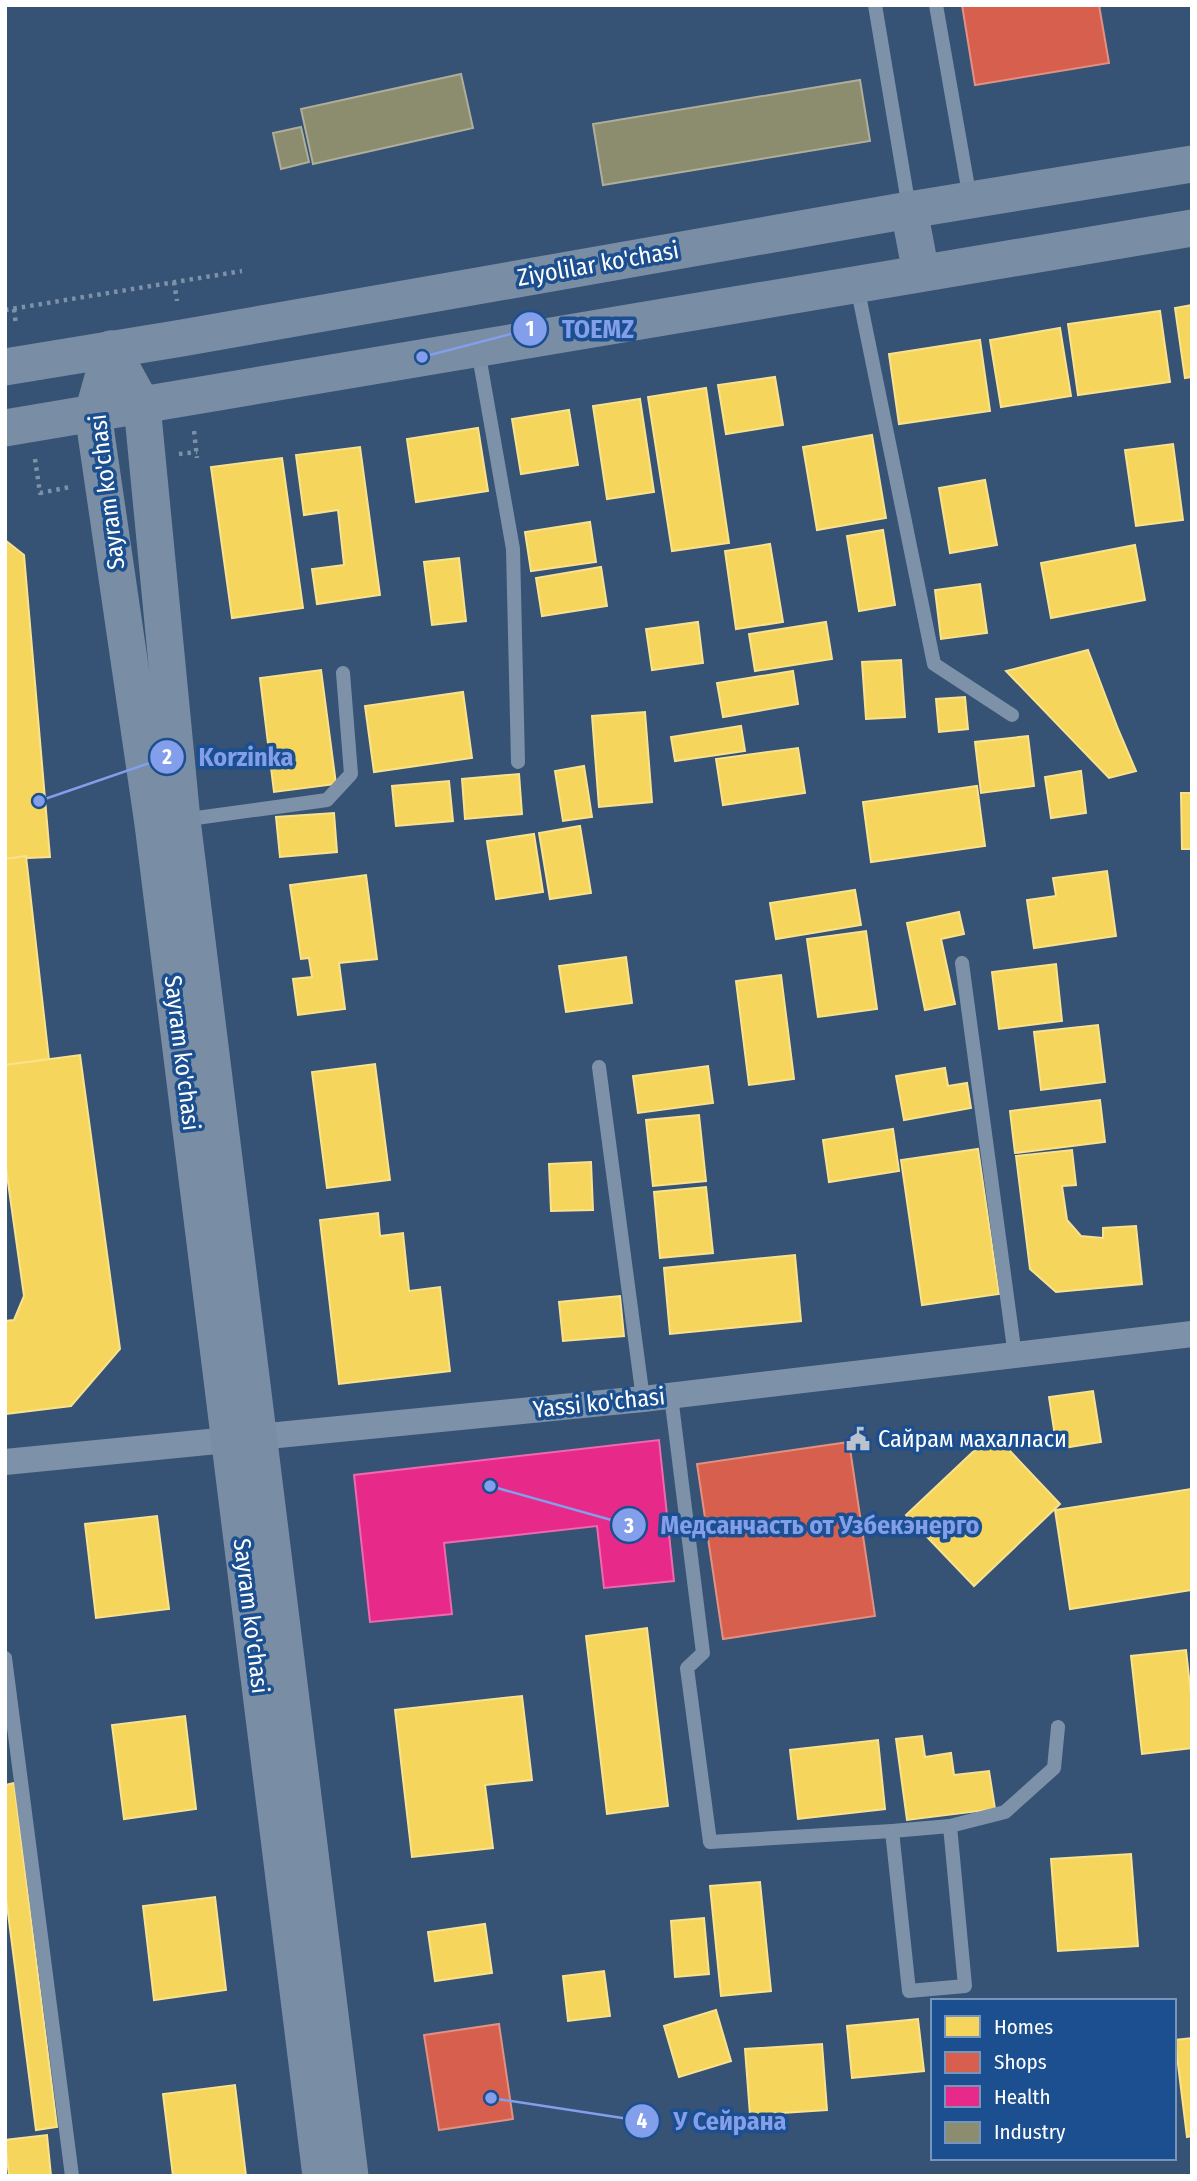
<svg xmlns="http://www.w3.org/2000/svg" width="1197" height="2181" viewBox="0 0 1197 2181" font-family="'Fira Sans Condensed',sans-serif">
<rect width="100%" height="100%" fill="#365274"/>
<g fill="#f6d55c" stroke="#f9e28d" stroke-width="2">
<polygon points="1192,305 1192,377 1185,378 1175,308"/>
<polygon points="1160,311 1170,382 1078,395 1068,324"/>
<polygon points="1060,328 1071,396 1001,407 990,340"/>
<polygon points="980,340 990,411 899,424 889,354"/>
<polygon points="775,377 783,425 726,434 718,385"/>
<polygon points="706,388 729,543 672,551 648,397"/>
<polygon points="640,399 654,492 607,499 593,406"/>
<polygon points="569,410 578,465 521,474 512,419"/>
<polygon points="478,428 488,491 416,502 407,439"/>
<polygon points="872,435 886,518 817,530 803,447"/>
<polygon points="1173,444 1183,520 1136,526 1125,450"/>
<polygon points="360,447 380,595 317,604 312,569 344,565 338,510 304,515 296,455"/>
<polygon points="282,458 303,608 232,618 211,467"/>
<polygon points="985,480 997,545 950,553 939,488"/>
<polygon points="590,522 596,562 531,571 525,532"/>
<polygon points="883,530 895,605 859,611 847,536"/>
<polygon points="5,540 24,555 50,857 5,859"/>
<polygon points="770,544 783,622 736,629 725,551"/>
<polygon points="1135,545 1145,600 1051,618 1041,563"/>
<polygon points="459,558 466,621 432,625 424,562"/>
<polygon points="601,567 607,606 542,616 536,578"/>
<polygon points="980,584 987,633 941,639 935,590"/>
<polygon points="698,622 703,663 652,670 646,629"/>
<polygon points="826,622 832,659 755,671 749,634"/>
<polygon points="1088,650 1118,729 1136,771 1109,778 1006,671"/>
<polygon points="901,660 905,717 866,719 862,662"/>
<polygon points="321,670 336,784 274,792 260,678"/>
<polygon points="793,671 798,704 723,717 717,683"/>
<polygon points="463,692 472,758 374,772 365,706"/>
<polygon points="965,697 968,729 939,732 936,699"/>
<polygon points="645,712 652,802 599,807 592,716"/>
<polygon points="741,726 745,751 675,761 671,737"/>
<polygon points="1028,736 1034,786 981,793 975,742"/>
<polygon points="798,748 805,793 723,805 716,759"/>
<polygon points="584,766 592,817 563,821 555,771"/>
<polygon points="1081,771 1086,813 1051,818 1045,777"/>
<polygon points="519,774 522,814 465,819 462,779"/>
<polygon points="449,781 453,821 396,826 392,786"/>
<polygon points="977,786 985,846 871,862 863,802"/>
<polygon points="1181,793 1192,793 1192,849 1182,849"/>
<polygon points="334,813 337,852 280,857 276,817"/>
<polygon points="580,826 591,893 550,899 539,833"/>
<polygon points="534,834 543,892 496,899 487,841"/>
<polygon points="26,856 49,1060 5,1065 5,859"/>
<polygon points="1107,871 1116,936 1034,948 1027,900 1056,896 1053,878"/>
<polygon points="366,875 377,959 339,963 345,1009 298,1015 293,979 312,977 309,958 301,959 290,885"/>
<polygon points="855,890 861,925 776,939 770,903"/>
<polygon points="959,912 964,934 941,939 955,1004 925,1010 907,923"/>
<polygon points="866,931 877,1009 818,1017 807,939"/>
<polygon points="626,957 632,1003 566,1012 559,966"/>
<polygon points="1056,964 1062,1021 999,1029 992,972"/>
<polygon points="781,975 794,1079 749,1085 736,981"/>
<polygon points="1098,1025 1105,1082 1041,1090 1034,1032"/>
<polygon points="80,1055 120,1349 71,1406 5,1414 5,1321 14,1320 24,1296 5,1161 5,1065"/>
<polygon points="375,1064 390,1180 327,1188 312,1072"/>
<polygon points="708,1066 713,1103 638,1113 633,1076"/>
<polygon points="945,1068 948,1086 967,1083 971,1108 904,1120 896,1076"/>
<polygon points="1100,1100 1105,1142 1015,1153 1010,1111"/>
<polygon points="699,1115 706,1181 653,1186 646,1120"/>
<polygon points="893,1129 899,1171 829,1182 823,1140"/>
<polygon points="978,1149 999,1294 922,1305 901,1160"/>
<polygon points="1072,1150 1076,1185 1062,1186 1067,1220 1081,1236 1103,1238 1103,1228 1136,1226 1142,1284 1056,1292 1030,1269 1016,1156"/>
<polygon points="591,1162 593,1210 551,1211 549,1164"/>
<polygon points="706,1187 713,1253 660,1258 654,1192"/>
<polygon points="378,1213 380,1236 403,1233 409,1291 440,1287 450,1371 339,1384 320,1220"/>
<polygon points="795,1255 801,1321 670,1334 664,1268"/>
<polygon points="620,1296 624,1336 563,1341 559,1302"/>
<polygon points="1093,1391 1101,1442 1057,1449 1049,1397"/>
<polygon points="993,1433 1060,1504 974,1586 906,1515"/>
<polygon points="1192,1489 1192,1590 1070,1609 1055,1510"/>
<polygon points="157,1516 169,1609 96,1618 85,1524"/>
<polygon points="647,1628 668,1806 607,1814 586,1636"/>
<polygon points="1186,1650 1192,1704 1192,1748 1142,1754 1131,1656"/>
<polygon points="522,1696 532,1780 485,1785 493,1848 412,1857 395,1710"/>
<polygon points="185,1716 196,1809 124,1819 112,1725"/>
<polygon points="922,1736 925,1757 951,1753 954,1775 989,1771 995,1809 907,1820 896,1739"/>
<polygon points="878,1740 885,1809 798,1819 790,1750"/>
<polygon points="14,1783 57,2127 36,2130 5,1890 5,1785"/>
<polygon points="1131,1854 1138,1946 1058,1951 1051,1859"/>
<polygon points="760,1882 771,1991 721,1996 710,1886"/>
<polygon points="215,1897 226,1990 154,2000 143,1906"/>
<polygon points="704,1918 709,1974 675,1977 671,1921"/>
<polygon points="485,1924 492,1973 435,1981 428,1932"/>
<polygon points="604,1971 610,2016 568,2021 563,1976"/>
<polygon points="716,2010 731,2061 679,2077 664,2026"/>
<polygon points="918,2019 924,2071 852,2078 847,2026"/>
<polygon points="1192,2038 1192,2136 1187,2137 1175,2040"/>
<polygon points="822,2044 827,2110 750,2115 745,2049"/>
<polygon points="235,2085 246,2176 173,2176 163,2094"/>
<polygon points="47,2135 51,2176 9,2176 5,2140"/>
</g>
<g fill="#d6604d" stroke="#e29082" stroke-width="2">
<polygon points="962,5 1099,5 1109,63 975,85"/>
<polygon points="849,1442 875,1616 723,1639 697,1464"/>
<polygon points="499,2024 513,2119 439,2130 424,2035"/>
</g>
<polygon fill="#e7298a" stroke="#ee69ad" stroke-width="2" points="659,1440 674,1581 604,1588 597,1526 444,1543 452,1614 370,1622 354,1475"/>
<g fill="#8c8c6e" stroke="#aeae9a" stroke-width="2">
<polygon points="461,74 473,128 313,164 301,109"/>
<polygon points="860,80 870,141 603,185 593,124"/>
<polygon points="301,127 309,162 281,169 273,133"/>
</g>
<g fill="none" stroke-linecap="round" stroke-linejoin="round">
<g stroke="#7d92a8" stroke-width="4.5" stroke-dasharray="3.5 5" stroke-linecap="butt">
<polyline points="174,282 177,301"/>
<polyline points="14,309 16,325"/>
<polyline points="5,310 242,271"/>
<polyline points="194,431 197,458"/>
<polyline points="179,454 197,452"/>
<polyline points="35,459 40,493 70,487"/>
</g>
<g stroke="#7d92a8" stroke-width="14">
<polyline points="875,5 909,208"/>
<polyline points="936,5 970,199"/>
<polyline points="857,286 934,664 1012,715"/>
<polyline points="478,350 513,549 518,762"/>
<polyline points="182,820 327,800 351,774 343,673"/>
<polyline points="962,963 1015,1356"/>
<polyline points="599,1067 643,1399"/>
<polyline points="671,1396 703,1653 687,1668 710,1842 892,1831 909,1991 965,1986 950,1826 1005,1812 1054,1768 1058,1727"/>
<polyline points="5,1658 72,2176"/>
<polyline points="892,1831 950,1826"/>
</g>
<polyline stroke="#7d92a8" stroke-width="26" points="5,1462 643,1399 1192,1334"/>
<g stroke="#798da4" stroke-width="37">
<polyline points="909,210 921,273"/>
<polyline points="111,349 142,405 182,820 350,2176"/>
<polyline points="111,349 93,413 153,824 321,2176"/>
<polyline points="5,367 182,338 909,210 1192,164"/>
<polyline points="5,428 1192,228"/>
</g>
</g>
<defs>
<g id="civic-bare" transform="scale(1.89)"><path d="M-.6-6.5H3V-4.5H.6V-3L4-1V1h2V6H-6V1h2V-1L-.6-3ZM-1.2 2.5V6h2.4V2.5Z" fill="#b9c2ce" stroke="#1b4f8f" stroke-width="2.5" paint-order="stroke"/></g>
</defs>
<g fill-rule="evenodd">
<use href="#civic-bare" x="858" y="1439"/>
</g>
<g text-anchor="middle" dominant-baseline="central" stroke-width="7" stroke-linejoin="round" paint-order="stroke">
<g font-size="24" fill="#fff" stroke="#1b4f8f">
<text transform="translate(598 264) rotate(-10)">Ziyolilar ko'chasi</text>
<text transform="translate(107 492) rotate(-97)">Sayram ko'chasi</text>
<text transform="translate(182 1053) rotate(83)">Sayram ko'chasi</text>
<text transform="translate(599 1403) rotate(-6)">Yassi ko'chasi</text>
<text transform="translate(251 1616) rotate(83)">Sayram ko'chasi</text>
</g>
<g font-size="24" fill="#fff" stroke="#1b4f8f" text-anchor="start">
<text x="878" y="1439">Сайрам махалласи</text>
</g>
</g>
<path fill="none" stroke="#839eea" stroke-width="2.5" d="M422 357L530 329M39 801L167 757M490 1486L629 1525M491 2098L642 2121"/>
<g fill="#839eea" stroke="#1b4f8f" stroke-width="2.5">
<circle cx="422" cy="357" r="7"/>
<circle cx="39" cy="801" r="7"/>
<circle cx="490" cy="1486" r="7"/>
<circle cx="491" cy="2098" r="7"/>
<circle cx="530" cy="329" r="18"/>
<circle cx="167" cy="757" r="18"/>
<circle cx="629" cy="1525" r="18"/>
<circle cx="642" cy="2121" r="18"/>
</g>
<g font-size="21" text-anchor="middle" font-weight="bold" fill="#fff">
<text x="530" y="336">1</text>
<text x="167" y="764">2</text>
<text x="629" y="1533">3</text>
<text x="642" y="2128">4</text>
</g>
<g font-size="26" text-anchor="middle" font-weight="bold" fill="#839eea" stroke="#1b4f8f" stroke-width="7" stroke-linejoin="round" paint-order="stroke">
<text x="598" y="338">TOEMZ</text>
<text x="246" y="766">Korzinka</text>
<text x="820" y="1534">Медсанчасть от Узбекэнерго</text>
<text x="730" y="2130">У Сейрана</text>
</g>
<rect width="1197" height="2181" fill="none" stroke="#ffffff" stroke-width="14"/>
<rect x="931" y="1999" width="245" height="161" fill="#1b4f8f" stroke="#7695bc" stroke-width="2"/>
<rect x="945" y="2016" width="35" height="21" fill="#f6d55c" stroke="#7695bc" stroke-width="2"/>
<text x="994" y="2034" font-size="21" fill="#ffffff">Homes</text>
<rect x="945" y="2052" width="35" height="21" fill="#d6604d" stroke="#7695bc" stroke-width="2"/>
<text x="994" y="2069" font-size="21" fill="#ffffff">Shops</text>
<rect x="945" y="2086" width="35" height="21" fill="#e7298a" stroke="#7695bc" stroke-width="2"/>
<text x="994" y="2104" font-size="21" fill="#ffffff">Health</text>
<rect x="945" y="2122" width="35" height="21" fill="#8c8c6e" stroke="#7695bc" stroke-width="2"/>
<text x="994" y="2139" font-size="21" fill="#ffffff">Industry</text>
</svg>
